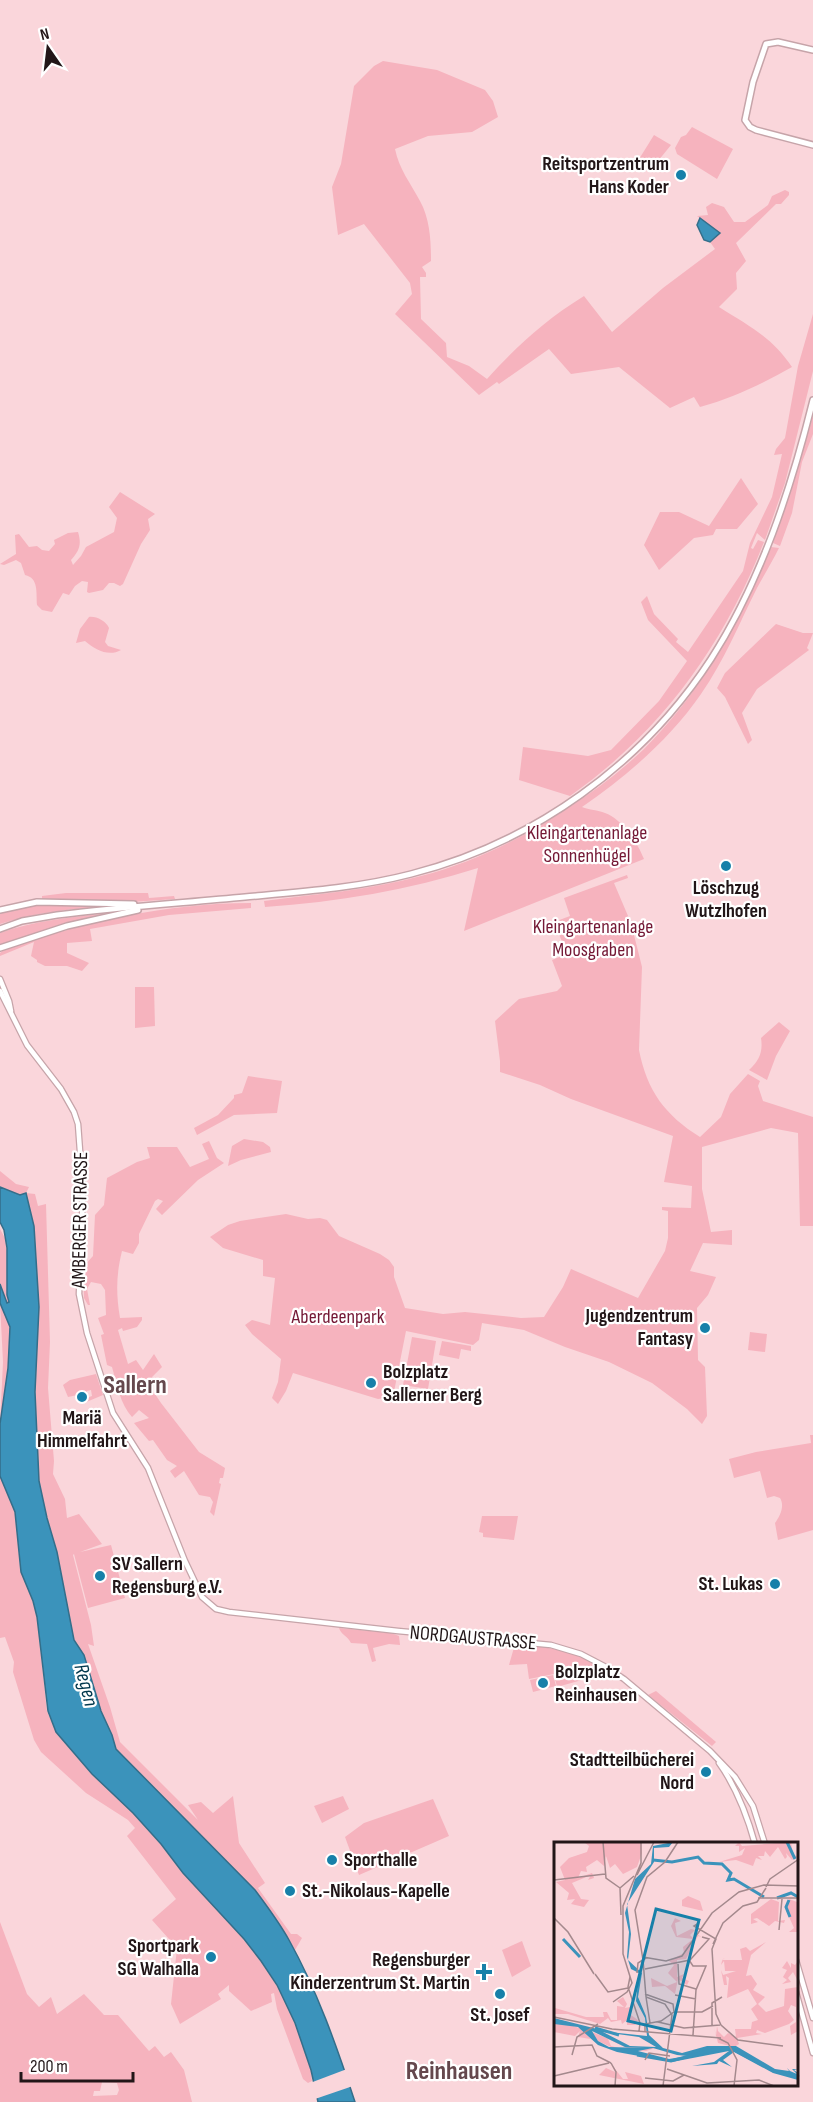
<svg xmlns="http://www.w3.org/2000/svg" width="813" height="2102" viewBox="0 0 813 2102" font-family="'Sofia Sans Condensed',sans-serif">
<rect width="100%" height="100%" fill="#fad6db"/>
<g fill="#f6b3be" fill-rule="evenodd">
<path d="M383,61L437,70L485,90L493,101L498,117L472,132L428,136L395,149C399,169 411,184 420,201C430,219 431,241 431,261L422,267L426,273V277H420L421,319L446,343L447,357L469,366L487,379C519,344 544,321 584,296L612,332L663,288L715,249L710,242L720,233L697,216L708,215L706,207L712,203L724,207L734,222H745L768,205L772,196L785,190L789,192V195L781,204H776L736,243L746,261L736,273L737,289L719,307C749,326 772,337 792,367C762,384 733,398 700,407L694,397L670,408L619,367L571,374L549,349L499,384L497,382L479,395L395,314L412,294L410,283L364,224L338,235L332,187L341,164L354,86L374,66Z"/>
<polygon points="692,127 733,149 717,179 677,154 675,148 681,137 686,135"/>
<polygon points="654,135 671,145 649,172 636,164"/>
<path d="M813,314V371L785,483L765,540L757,533L751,548L753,549L758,540L764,542C723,646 662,731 570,796L519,780L523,747L588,756L611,750L659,701L687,661L648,620L641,602L647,596L654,614L678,639L676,642L688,652L743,571L750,543L772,497L782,454L774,455L776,449L785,438L798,366Z"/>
<polygon points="813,415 813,434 802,462 792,513 780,546 773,543 798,468"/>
<polygon points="741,478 758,504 737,529 716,529 713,535 694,538 659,570 644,545 660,512 679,512 709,526"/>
<path d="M120,492L155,514L148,519L150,530L141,544L123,584L120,586L114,583H109L103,590L89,593L87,592L88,582L82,581L75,586L69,595L63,593L52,612L42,610L37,605C36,593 39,578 25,575L21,563L16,560L4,565L0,564L16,554L15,535L19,534L29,547L37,546L42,550L49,551L55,544L54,540L68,533L78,532C82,545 79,551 71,560L73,565L81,556L86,547L114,532L117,518L109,507Z"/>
<path d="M771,547L779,548C772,562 764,575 757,588C739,624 724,661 701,694C670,739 627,776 582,807C589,810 598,810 605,813C622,819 638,843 644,859L464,931L478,868C409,890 337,902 265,907L264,901C316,894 370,890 421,876C472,863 521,839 565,810C593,792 620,772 644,749C701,693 741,620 771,547Z"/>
<path d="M89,617C96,616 106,621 109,628L105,642L108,646L121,650C109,657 95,650 85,641L76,643L80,629Z"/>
<polygon points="776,624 803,633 813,633 807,648 809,650 757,689 742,713 752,740 748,744 725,697 717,688 725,673"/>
<path d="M627,875L628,878L614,883L631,923L642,967L639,1050C647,1091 665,1115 700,1137L721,1117L730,1094L748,1074L760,1081L758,1086L763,1101L813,1117V1226H800L798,1133L771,1128L702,1147V1189L711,1232L732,1230V1245L703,1243L690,1271L716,1277L708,1295L697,1308L698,1360L705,1367L707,1416L702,1424L687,1409L652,1383L609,1362L565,1347L524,1330L482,1323L479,1340L473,1345L406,1331L393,1397L378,1399L293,1373L286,1391L278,1404L272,1398L278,1382L281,1359L252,1334L245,1325L252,1320L270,1325L275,1278L263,1276V1260L223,1248L210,1237L228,1225L240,1221L286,1214L308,1219L320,1218L327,1220L339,1236L380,1254L389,1260L394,1267V1277L405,1308L443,1314L465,1312L521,1318L544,1317L563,1287L571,1269L638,1298L665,1251L668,1238V1211L662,1210V1207L691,1208L692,1186L664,1182L673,1136L571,1099L540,1085L500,1072V1061L495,1021L519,999L557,991L562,986L552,960L567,954L554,922L570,916L564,898Z"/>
<polygon points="66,893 148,893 149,898 174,896 175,899 132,902 42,899 42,896"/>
<path d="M251,903V908L169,915L90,929L92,941L67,943V953L89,963L82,971L67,966H45L37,962V960L31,956L34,942L0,956V953L5,949C85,922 166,903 251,903Z"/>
<path d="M27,904L110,906C72,909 36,912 0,924V912Z"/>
<path d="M110,913L67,923L0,946V933C36,920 73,917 110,913Z"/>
<polygon points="135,987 154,987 155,1026 135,1028"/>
<path d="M779,1022L790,1031L776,1056L767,1080L749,1070C760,1060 763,1051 761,1038Z"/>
<polygon points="248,1076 282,1081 277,1113 234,1115 197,1135 194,1128 218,1115 234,1098 234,1095 242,1093"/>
<polygon points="244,1139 263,1142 270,1147 271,1152 241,1160 228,1166 232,1146"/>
<path d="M209,1141L217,1158L224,1163L198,1180L162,1215L156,1209L163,1201L158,1199L155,1201L139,1234V1243L133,1254L122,1251C116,1275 116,1294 120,1318L142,1317V1320L137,1327L123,1331L122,1328L118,1330L128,1364L136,1360L143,1370L154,1354L162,1367L147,1382L161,1403L199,1452L225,1468L223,1478H220L219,1483L221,1484L214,1516L210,1512L213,1502L210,1497L199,1495L184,1471L175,1478L170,1471L177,1466L167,1460L153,1440L149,1441L134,1423L149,1418L139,1410L132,1417C120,1404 117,1384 112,1367L107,1365L101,1335L104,1334L98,1318L106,1315L105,1290L101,1284L91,1282L87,1289L90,1305H88L84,1298L83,1267L93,1256L95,1215L104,1205L107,1178L137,1162L150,1158L147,1147H177L190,1167L209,1159L202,1144Z"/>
<polygon points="0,1171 16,1184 29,1187 26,1193 35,1194 38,1206 46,1204 50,1342 48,1388 54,1461 53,1474 65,1499 67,1518 79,1514 102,1544 80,1552 111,1545 125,1598 88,1608 74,1554 73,1555 91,1625 94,1646 88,1644 110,1707 120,1742 198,1820 188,1805 201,1802 213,1813 233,1796 239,1843 265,1883 258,1888 291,1934 297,1934 302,1938 295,1950 255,1890 116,1749 112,1735 101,1711 84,1655 74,1640 57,1552 47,1518 39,1481 35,1389 39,1307 34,1226 26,1194 20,1195 0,1187"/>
<polygon points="0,1229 6,1240 7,1248 7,1295 9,1302 7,1304 0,1284"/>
<polygon points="0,1303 10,1327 8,1368 0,1424 3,1362"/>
<polygon points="750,1332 767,1334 765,1352 748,1350"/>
<polygon points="412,1337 436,1341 428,1389 403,1385"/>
<polygon points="442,1341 471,1346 471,1351 461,1349 459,1359 439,1355"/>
<polygon points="96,1374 103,1395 84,1403 81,1400 92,1396 91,1390 87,1391 87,1393 68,1397 63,1385 70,1380"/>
<path d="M810,1435H813V1530L778,1540L775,1523C780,1516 785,1506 780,1498L774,1496L767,1498L760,1471L734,1478L729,1459L756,1452L811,1443Z"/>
<polygon points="0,1476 15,1512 21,1572 33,1601 37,1617 47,1711 56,1732 92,1774 133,1813 161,1844 183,1873 244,1939 261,1961 277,1985 295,2023 311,2070 312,2081 308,2083 303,2079 277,2009 274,1993 271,1994 272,2002 251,2011 229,1991 229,1985 218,1994 221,1999 180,2024 171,2004 177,1948 152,1920 176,1899 127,1836 135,1828 128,1820 86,1793 41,1752 34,1740 13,1672 14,1662 5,1637 0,1638"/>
<polygon points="482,1516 518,1516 514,1540 483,1537 483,1533 479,1532"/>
<path d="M339,1628L391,1633L399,1636L400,1645L389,1644L373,1648L376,1661L372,1662L367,1644L351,1643C348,1636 341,1635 339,1628Z"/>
<path d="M515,1644C544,1647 580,1650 602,1671L589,1678L557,1687L554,1674L529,1679L527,1664L509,1665Z"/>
<polygon points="553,1675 556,1686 533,1692 530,1680"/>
<polygon points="656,1691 716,1742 712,1746 648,1695"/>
<polygon points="343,1796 349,1809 322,1823 314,1806"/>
<polygon points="433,1799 449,1836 359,1875 345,1837 364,1823"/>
<path d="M0,1922L27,1994L39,2007L51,1997L57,2014L84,1994L104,2015H118L149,2051L155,2046L164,2057L171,2052L184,2070L192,2102H0ZM102,2082L117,2083L119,2090L117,2095L93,2096L94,2091H100Z"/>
<polygon points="522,1941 531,1966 512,1977 502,1950"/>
</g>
<g fill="#3b93bb" stroke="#346e8a" stroke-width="1.5">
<polygon points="700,218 720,233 710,242 704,240 697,225"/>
<path d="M0,1187L20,1195L26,1193L34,1226L39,1307L35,1392L39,1481L47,1518L57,1552L74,1640L84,1655L101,1711L112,1735L116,1749L255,1890C267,1906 279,1922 289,1940C317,1990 337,2047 355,2102H318L311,2070L295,2023L277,1985L261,1961L244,1939L183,1873L161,1844L133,1813L92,1774L56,1732L48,1711L37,1617L33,1601L21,1572L15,1512L0,1476V1424L8,1368L10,1327L0,1303V1284L7,1303L9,1302L7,1295V1248L4,1230L0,1222Z"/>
</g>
<polygon fill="#fad6db" points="347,2069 353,2086 315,2099 310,2083"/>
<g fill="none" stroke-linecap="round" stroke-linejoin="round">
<g stroke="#c6a4a9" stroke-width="7">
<g id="secondary">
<polyline points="0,979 9,1001 11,1011"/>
<polyline points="0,991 27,1045 61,1089 74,1112 78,1124 83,1192 79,1294 87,1333 113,1413 148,1468 185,1561 202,1597 216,1609 229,1612 398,1631 551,1645 581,1654 606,1667 624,1679 710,1751 735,1777 753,1806 765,1844"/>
<path d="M719,1763C737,1788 747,1815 755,1844"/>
<polyline points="796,1960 813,2018"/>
<polyline points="796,1992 813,2053"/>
</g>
</g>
<g stroke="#c6a4a9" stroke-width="8">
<polyline id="primary" points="813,50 778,42 766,44 753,82 745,120 750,127 756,130 813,145"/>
</g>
<g stroke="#c6a4a9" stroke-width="8">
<g id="trunk">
<polyline points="0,910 37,902 134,904"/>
<path d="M0,929L22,921L57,915C119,907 182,903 245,897C300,892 357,888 411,874C533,843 642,765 711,659C761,581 791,489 813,400"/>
<polyline points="0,948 67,926 138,910"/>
</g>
</g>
<use href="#secondary" stroke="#fff" stroke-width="4.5"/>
<use href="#primary" stroke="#fff" stroke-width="5"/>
<use href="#trunk" stroke="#fff" stroke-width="5"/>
</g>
<g fill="#1780a9" stroke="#fff" stroke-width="2">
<circle cx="681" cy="175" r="6"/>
<circle cx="726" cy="866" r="6"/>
<circle cx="705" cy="1328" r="6"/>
<circle cx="371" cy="1383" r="6"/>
<circle cx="82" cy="1397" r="6"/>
<circle cx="100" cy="1576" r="6"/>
<circle cx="775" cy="1584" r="6"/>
<circle cx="543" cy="1683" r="6"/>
<circle cx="706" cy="1772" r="6"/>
<circle cx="332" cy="1860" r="6"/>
<circle cx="290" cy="1891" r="6"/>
<circle cx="211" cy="1957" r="6"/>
<path d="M481 1963h6v6h6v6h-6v6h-6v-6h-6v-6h6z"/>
<circle cx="500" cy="1994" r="6"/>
</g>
<g text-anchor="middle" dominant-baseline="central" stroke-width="4.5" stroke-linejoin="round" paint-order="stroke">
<g font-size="20" font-weight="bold" fill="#221618" stroke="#fff" text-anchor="end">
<text x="669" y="164">Reitsportzentrum<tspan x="669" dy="23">Hans Koder</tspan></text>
<text x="726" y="888" text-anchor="middle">Löschzug<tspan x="726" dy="23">Wutzlhofen</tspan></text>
<text x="693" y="1316">Jugendzentrum<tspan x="693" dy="23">Fantasy</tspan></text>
<text x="383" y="1372" text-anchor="start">Bolzplatz<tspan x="383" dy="23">Sallerner Berg</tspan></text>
<text x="82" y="1418" text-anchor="middle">Mariä<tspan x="82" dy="23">Himmelfahrt</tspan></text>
<text x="112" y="1564" text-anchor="start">SV Sallern<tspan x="112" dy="23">Regensburg e.V.</tspan></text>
<text x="763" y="1584">St. Lukas</text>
<text x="555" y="1672" text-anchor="start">Bolzplatz<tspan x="555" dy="23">Reinhausen</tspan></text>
<text x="694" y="1760">Stadtteilbücherei<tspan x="694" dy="23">Nord</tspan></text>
<text x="344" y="1860" text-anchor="start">Sporthalle</text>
<text x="302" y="1891" text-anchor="start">St.-Nikolaus-Kapelle</text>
<text x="199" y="1946">Sportpark<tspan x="199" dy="23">SG Walhalla</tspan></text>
<text x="470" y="1960">Regensburger<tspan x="470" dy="23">Kinderzentrum St. Martin</tspan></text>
<text x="500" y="2015" text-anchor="middle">St. Josef</text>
</g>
<g font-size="20" fill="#741835" stroke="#fff">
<text x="587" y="833">Kleingartenanlage<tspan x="587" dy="23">Sonnenhügel</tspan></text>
<text x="593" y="927">Kleingartenanlage<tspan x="593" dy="23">Moosgraben</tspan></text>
<text x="338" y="1317">Aberdeenpark</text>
</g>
<g font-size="20" fill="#221618" stroke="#fff">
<text transform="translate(80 1220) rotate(-89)">AMBERGER STRASSE</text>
<text transform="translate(473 1638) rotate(5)">NORDGAUSTRASSE</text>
</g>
<g font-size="21" font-style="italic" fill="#02384d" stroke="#fff">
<text transform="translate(86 1685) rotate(75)">Regen</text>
</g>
<g font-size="26" font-weight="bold" fill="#65484d" stroke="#fff">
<text x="135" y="1385">Sallern</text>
<text x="459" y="2071">Reinhausen</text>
</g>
</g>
<g transform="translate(554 1842)">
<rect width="244" height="244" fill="#fad6db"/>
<path d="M30,0H87L88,11L83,25L69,32L61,22L56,26L52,14L50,24L43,18L32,25L33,30L27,29L24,36L38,31L39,33L40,36L34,38L37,33L18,41L27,57L35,58L30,65L17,62L21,57L13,58L15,51L2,40L11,38L6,25L15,16L33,10L35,4ZM185,0L188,4L237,0L239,12L244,15L238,18L232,11L233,15L231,17L224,5L216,15L211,9L210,14H204L208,18L202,16L199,24L182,18L165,20L188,13L191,6L185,10V4H181ZM134,54L146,59L149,69L128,64V58ZM217,57L225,60L224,79L231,78L230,81L221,79L215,84L203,76L199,77L204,80L197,82V72ZM235,57L243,60L244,57V90H235L240,86L232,68ZM121,76L127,79L121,81L123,94L137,87L141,88L136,93L140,97L144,93L148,95L144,94L132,117L123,118V135L130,132L128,136L135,139L133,143L124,137L121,152L111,144L98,145L97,136L113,144L123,140L114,131L120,123L115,119L130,111L129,105L139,97L122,95L117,84ZM212,100L197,113L192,134L197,133L203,142L199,148L211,155L204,162L212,170L230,164L231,147L244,145V189L237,193L236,184L242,180V165L237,163L234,169L240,178L235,182L211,191L203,188L202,191L208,192L183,196L185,202L180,205L164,201L160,185L162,194L163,184L169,185L163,184L164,189L170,195L174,191L182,195L181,187H197L198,180L204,178L197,167L203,162L194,147L173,156L175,136L172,134L173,143H170L167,128L169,133L182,129H171L170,119L167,123L168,119L165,120L168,119L169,117L171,116L168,118H188L186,107L192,105L196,109ZM233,119L237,126V121L241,123L244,119V139L239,130L234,136L237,140L228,142L233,138L229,135L233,128L228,126ZM69,155L73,162L71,166L76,165L77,173L84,178L81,183H73V178L68,182L67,178L57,180L54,176L46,182L14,172H0L1,166L32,175H50L49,170H53L57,178H63V164L70,165L63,159ZM11,181L28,187L37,197L24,195L26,189L21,194L0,190V182ZM38,190L75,205L94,207L97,206H101L92,209L77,208L54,197L57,204L72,208L59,206L44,199ZM57,222L69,237H74L71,230L87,234L90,242L45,233L52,226L61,230Z" fill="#f6b3be"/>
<path d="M119,0L115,5L100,6V20L73,62L77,92L74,118L88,131L84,155L92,174L95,193L109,206L128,211L153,204H182L221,227L235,229L233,226L236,229L243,232L238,227H244L240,228L244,231V238L219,231L180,210L169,218L178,225L165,219L163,222L138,224L160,220L175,209L118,220L63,210L44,203L24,185L0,182V176L55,190L93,194L91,176L82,159L85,131L77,127L73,115L75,90L71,71L81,37L97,22L99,4ZM38,189L71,205L91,206L55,205L44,199ZM49,190L85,195L102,205L76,204ZM99,206L123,213L133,214L115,217L84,209Z" fill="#3b93bb" fill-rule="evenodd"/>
<path fill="none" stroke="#3b93bb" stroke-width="3" d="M233,0L241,17M99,18L118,20L144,15L150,21L168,22L177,31L174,38L180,37L210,55M223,56L237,51L244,55M235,58L232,65L236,75M9,97L26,115M41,186L65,193M180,208L220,229L245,235M83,213L117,219L158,208L175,207"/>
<path fill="none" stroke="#a4898d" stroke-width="1.5" d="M49,0L52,36L66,46M83,33L100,0M0,38L51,32M212,45L216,37L245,17M66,46L67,73M66,46L80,34M204,56H245M0,76L14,90L40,132M145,81L140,84L162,97L158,107L162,172L167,183L184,198L229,204M225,88L228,57M159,102L169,81L189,64L203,60L212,46M89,115L112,119L128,114L158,71L185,50L210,43L245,44M89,118L92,155L111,162L118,173L109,244M89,118L81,68L93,35L111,20L124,0M135,118L139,124H152L142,148L139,193M124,122L125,142L142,147M91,127L136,118L155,97L148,95M83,131L84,121L92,116M41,132L54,150L74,146M76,135L74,145L86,181L85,189M91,152L119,162L120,170M121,153L142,157M92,155L96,181M59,160L73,150L78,141L69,112V64L87,21V0M0,175L58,187L167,196M104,180L130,186L166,183M158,184V161L168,155M91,189V182L107,179L120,170H148L159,164M164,196L174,201L183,218L180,244M0,205L38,203L43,214L57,221M18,213L23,195L44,182M91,218L95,211L116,214M57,221L62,230L61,244M113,227L153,241L205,238L220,244M0,234L55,221M91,236L119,239L130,233"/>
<path fill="#1780a9" fill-opacity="0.15" stroke="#1780a9" stroke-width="3" d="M102,67L145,78L117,189L74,179Z"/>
<rect width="244" height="244" fill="none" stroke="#221618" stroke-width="3"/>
</g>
<g transform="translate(48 48) rotate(346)" stroke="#ffffff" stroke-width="4.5" paint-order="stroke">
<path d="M0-4.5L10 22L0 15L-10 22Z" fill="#221618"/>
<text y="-9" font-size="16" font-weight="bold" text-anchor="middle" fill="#221618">N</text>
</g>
<path d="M21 2072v9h112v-9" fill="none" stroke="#221618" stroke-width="3"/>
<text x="30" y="2072" font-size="18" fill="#221618" stroke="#ffffff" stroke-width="4.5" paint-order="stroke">200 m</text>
</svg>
